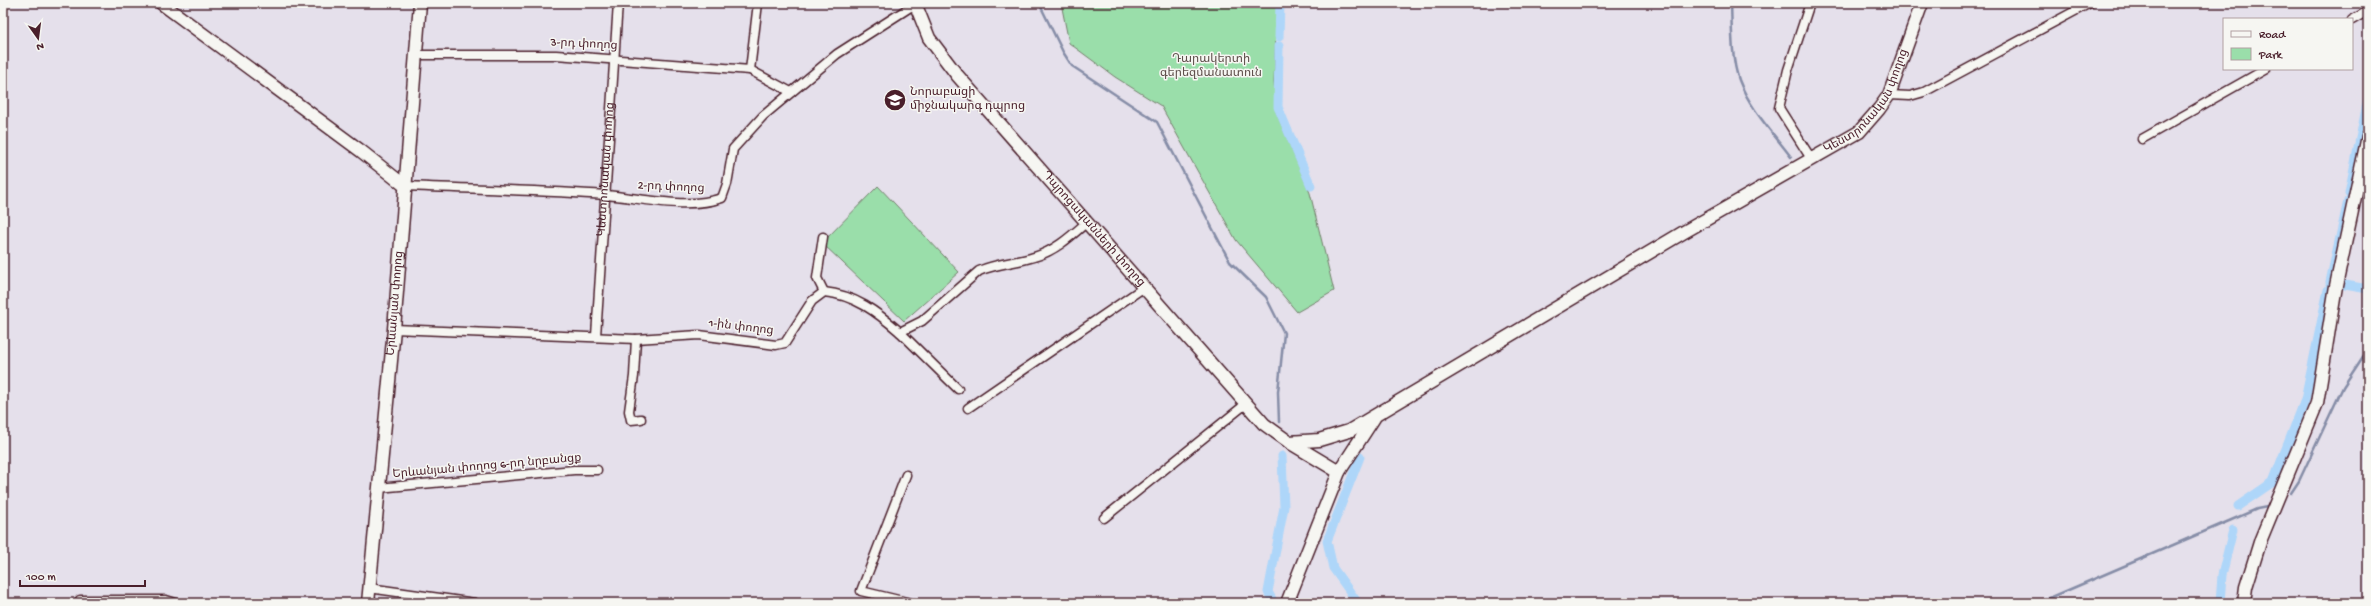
<svg xmlns="http://www.w3.org/2000/svg" width="2371" height="606" viewBox="0 0 2371 606" font-family="'Gochi Hand','Noto Sans Armenian',sans-serif">
<rect width="100%" height="100%" fill="#e5e0eb"/>
<filter id="ink" filterUnits="userSpaceOnUse"><feTurbulence type="fractalNoise" baseFrequency=".025" numOctaves="2"/><feDisplacementMap in="SourceGraphic" scale="8" xChannelSelector="R" yChannelSelector="G"/><feConvolveMatrix kernelMatrix="1 2 1 2 8 2 1 2 1" color-interpolation-filters="sRGB"/></filter>
<g filter="url(#ink)">
<g fill="#9adeaa" stroke="#727e6a">
<polygon points="1061,3 1277,3 1274,81 1276,112 1310,193 1334,291 1297,312 1236,240 1161,106 1115,77 1069,43"/>
<polygon points="878,186 959,272 904,321 822,243"/>
</g>
<g fill="none" stroke-linecap="round" stroke-linejoin="round">
<g stroke="#868da7" stroke-width="2.5">
<polyline points="1039,3 1063,52 1072,66 1157,122 1230,262 1266,297 1284,333 1278,392 1279,422"/>
<path d="M1731,3C1732,26 1731,59 1739,80C1750,109 1773,133 1791,157"/>
<polyline points="2291,493 2299,481 2343,387 2368,349"/>
<polyline points="2038,603 2257,509 2267,507"/>
</g>
<g stroke="#aed6f9" stroke-width="9">
<polyline points="1279,37 1280,3"/>
<polyline points="1279,46 1278,107 1311,186"/>
<polyline points="2349,193 2368,99"/>
<polyline points="2330,282 2348,201"/>
<polyline points="2345,285 2368,289"/>
<polyline points="2238,506 2273,482 2305,400 2328,290"/>
<polyline points="1274,603 1268,592 1284,507 1282,456"/>
<polyline points="1358,603 1333,568 1327,541 1360,457"/>
<polyline points="2220,603 2222,575 2233,530"/>
</g>
<g stroke="#4a1f2b" stroke-width="11">
<g id="street">
<polyline points="1810,3 1788,70 1779,108 1812,160"/>
<polyline points="2352,20 2368,11"/>
<polyline points="416,55 556,55 750,70 791,92"/>
<polyline points="750,70 758,3"/>
<polyline points="1889,95 1910,96 1924,92 2090,3"/>
<polyline points="2142,139 2266,69"/>
<path d="M405,186C471,189 538,190 605,195C643,198 686,210 722,198L727,184L733,149L763,116L837,54L915,4"/>
<polyline points="823,237 817,278 824,292"/>
<path d="M394,329L636,339L699,335L776,345L785,343L812,301L824,292C855,295 877,312 900,332L922,321L979,271C997,263 1016,263 1034,257C1055,251 1070,237 1086,223"/>
<polyline points="900,332 958,389"/>
<path id="s1" d="M596,336L618,3"/>
<polyline points="636,339 634,376 629,411 631,420 641,419"/>
<polyline points="968,408 1143,288"/>
<polyline points="906,475 861,591 911,603"/>
<polyline points="378,488 574,470 597,470"/>
<polyline points="1104,518 1247,403"/>
<polyline points="369,588 475,603"/>
<polyline points="80,600 166,600 176,603"/>
</g>
</g>
<g stroke="#4a1f2b" stroke-width="15">
<g id="secondary">
<polyline points="161,3 361,151 405,186"/>
<path id="s2" d="M915,3L929,38L957,75L1264,424L1289,442L1339,472"/>
<path id="s3" d="M1289,442L1319,440L1349,431L1684,232L1859,132L1879,109L1889,95L1922,3"/>
<path id="s4" d="M368,603L394,329L420,3"/>
<polyline points="1287,603 1339,472 1374,418"/>
<polyline points="2244,603 2246,587 2261,539 2317,403 2336,286 2368,136"/>
</g>
</g>
<use href="#street" stroke="#f6f6f2" stroke-width="8"/>
<use href="#secondary" stroke="#f6f6f2" stroke-width="12"/>
</g>
</g>
<defs>
<g id="school-disc" transform="scale(1.15)"><circle r="9.5" fill="#4a1f2b" stroke="#f6f6f2"/><path d="M0-5L7-2L0 1L-7-2ZM-4 1L0 2.5L4 1V4Q0 6-4 4Z" fill="#fff"/></g>
</defs>
<g fill-rule="evenodd">
<use href="#school-disc" x="895" y="100"/>
</g>
<g text-anchor="middle" dominant-baseline="central" stroke-width="3" stroke-linejoin="round" paint-order="stroke">
<g font-size="12" fill="#4a1f2b" stroke="#f6f6f2">
<text transform="translate(584 45) rotate(3)">3-րդ փողոց</text>
<text stroke="none"><textPath href="#s3" startOffset="681">Կենտրոնական փողոց</textPath></text>
<text stroke="none"><textPath href="#s1" startOffset="167">Կենտրոնական փողոց</textPath></text>
<text transform="translate(671 188) rotate(3)">2-րդ փողոց</text>
<text stroke="none"><textPath href="#s2" startOffset="290">Դպրոցականների փողոց</textPath></text>
<text stroke="none"><textPath href="#s4" startOffset="301">Երևանյան փողոց</textPath></text>
<text transform="translate(741 328) rotate(7)">1-ին փողոց</text>
<text transform="translate(487 467) rotate(-5)">Երևանյան փողոց 6-րդ նրբանցք</text>
</g>
<g font-size="12" fill="#5e4f4b" stroke="#f6f6f2">
<text x="1211" y="60">Դարակերտի<tspan x="1211" dy="14">գերեզմանատուն</tspan></text>
</g>
<g font-size="12" fill="#4a1f2b" stroke="#f6f6f2" text-anchor="start">
<text x="910" y="93">Նորաբացի<tspan x="910" dy="14">միջնակարգ դպրոց</tspan></text>
</g>
</g>
<rect width="2371" height="606" fill="none" stroke="#f6f6f2" stroke-width="16"/>
<rect x="8" y="8" width="2355" height="590" fill="none" stroke="#4a1f2b" stroke-width="1.5" filter="url(#ink)"/>
<rect x="2223" y="18" width="130" height="52" fill="#f6f6f2" stroke="#b1a0a2"/>
<rect x="2231" y="31" width="20" height="6" fill="#f6f6f2" stroke="#b1a0a2"/>
<text x="2259" y="38" font-size="12" fill="#4a1f2b">Road</text>
<rect x="2231" y="48" width="20" height="12" fill="#9adeaa" stroke="#b1a0a2"/>
<text x="2259" y="58" font-size="12" fill="#4a1f2b">Park</text>
<g transform="translate(38 38) rotate(166)" stroke="#f6f6f2" stroke-width="3" paint-order="stroke">
<path d="M0-3L7 15L0 10L-7 15Z" fill="#4a1f2b"/>
<text y="-6" font-size="11" font-weight="bold" text-anchor="middle" fill="#4a1f2b">N</text>
</g>
<path d="M20 580v6h125v-6" fill="none" stroke="#4a1f2b" stroke-width="2"/>
<text x="26" y="580" font-size="12" fill="#4a1f2b" stroke="#f6f6f2" stroke-width="3" paint-order="stroke">100 m</text>
</svg>
